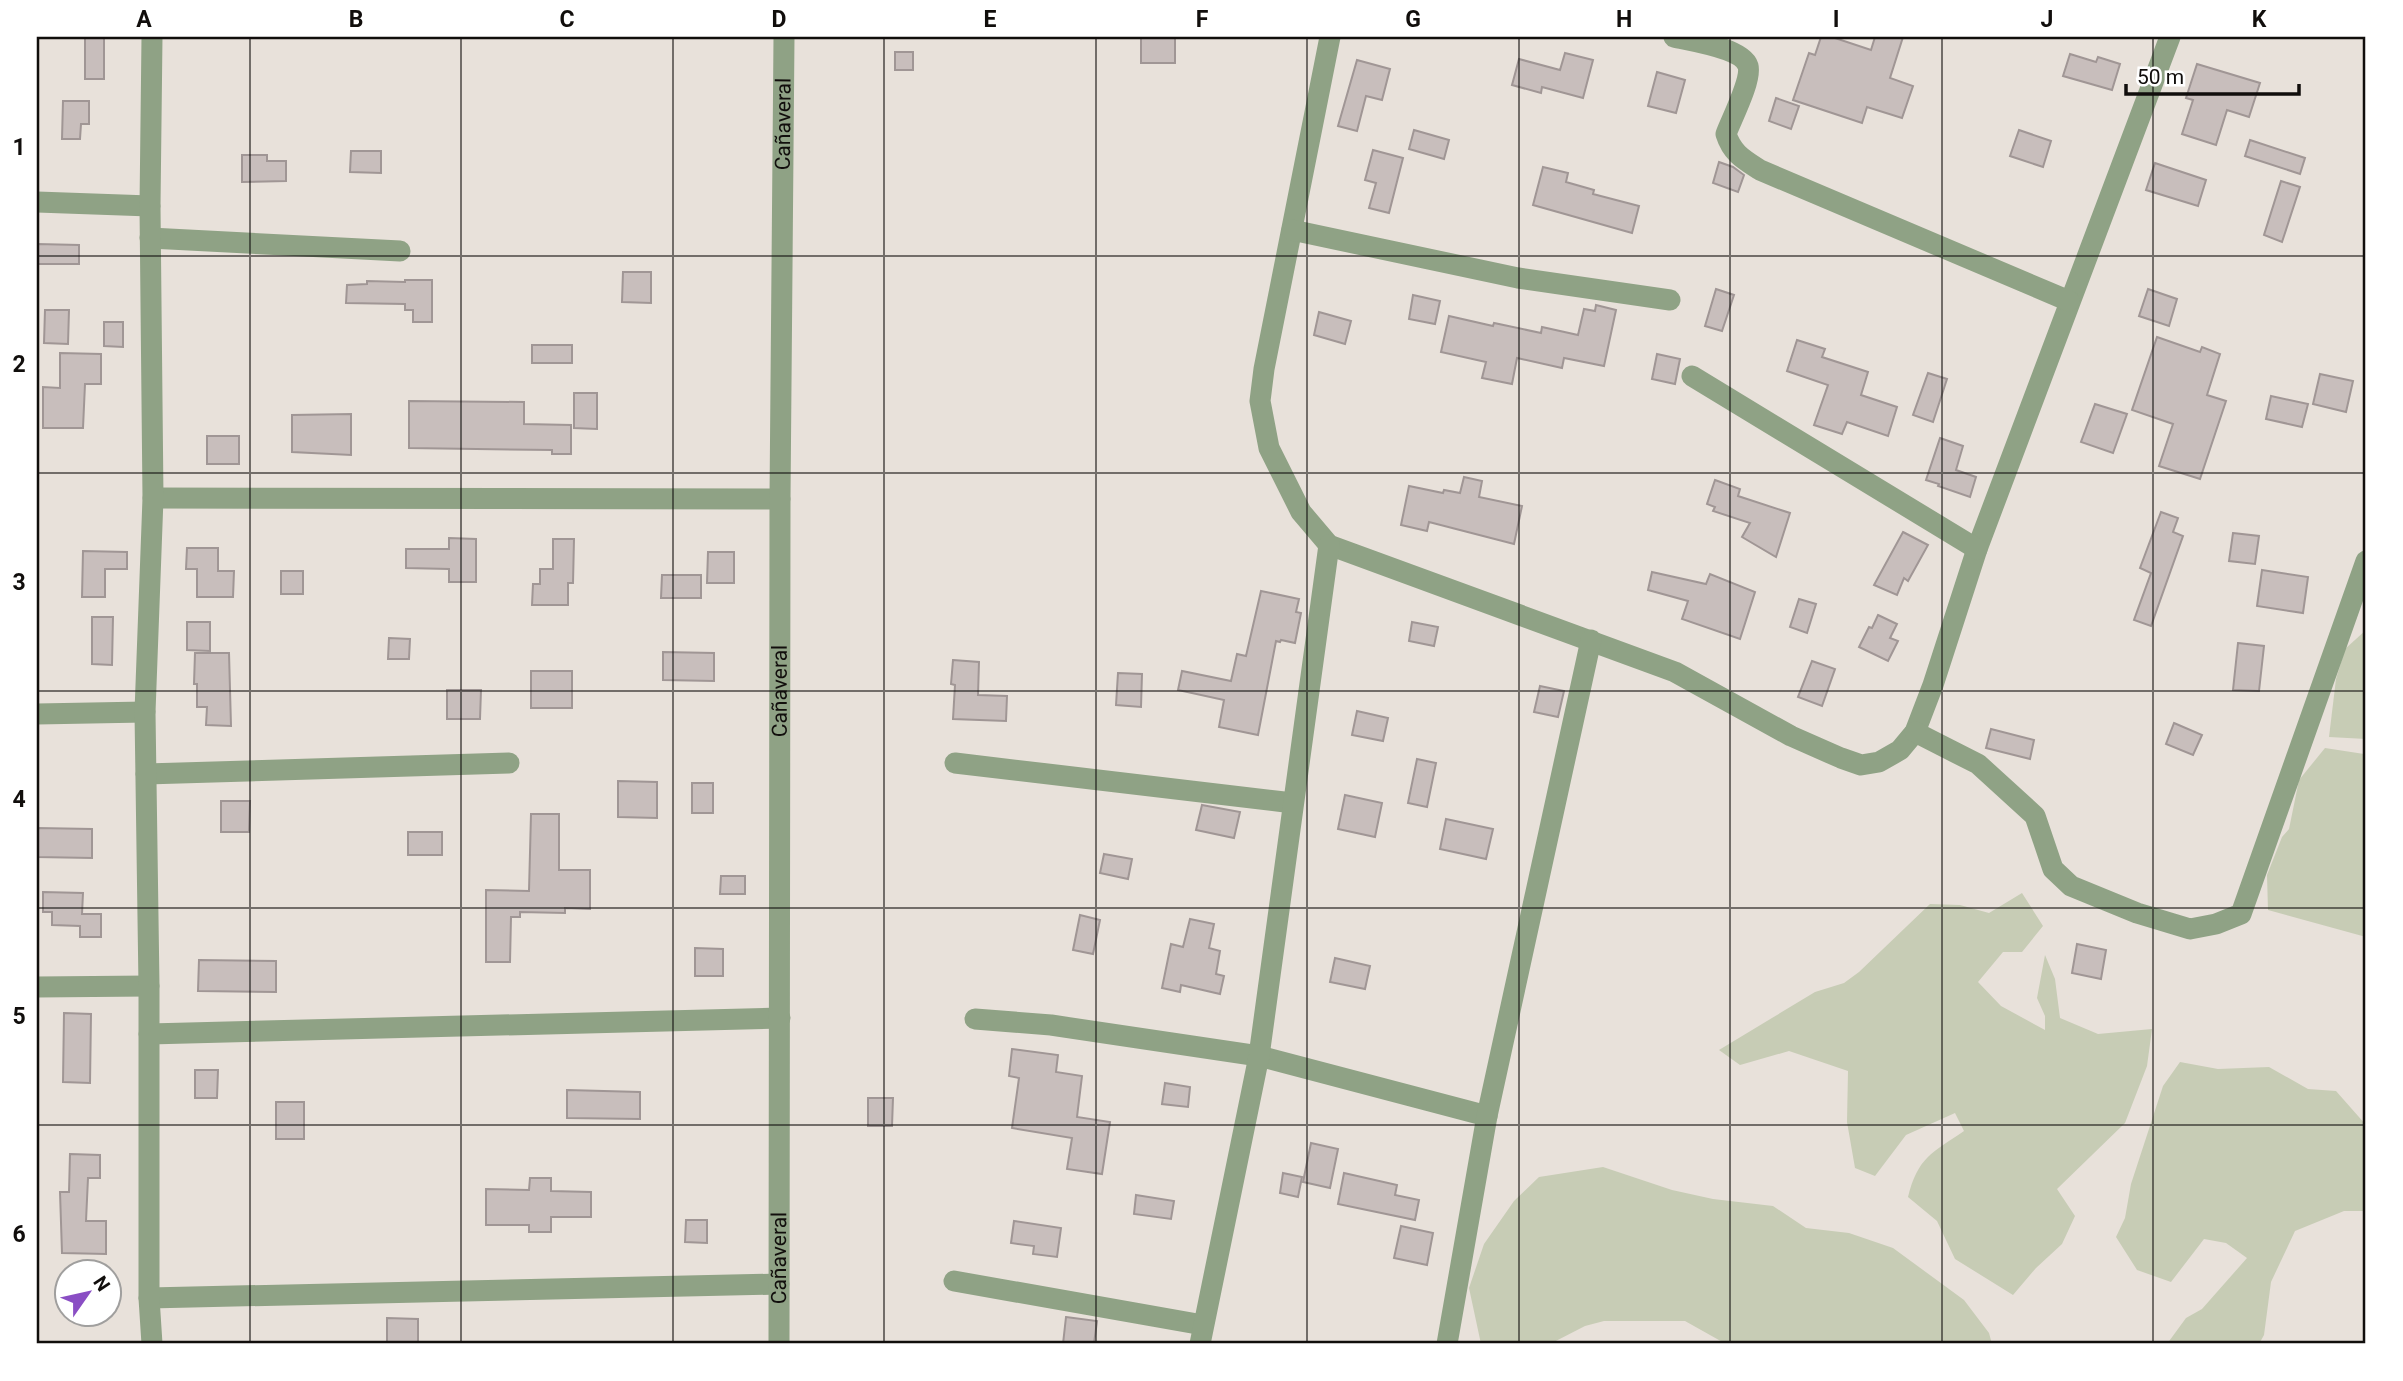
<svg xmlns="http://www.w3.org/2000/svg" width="2403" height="1381" viewBox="0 0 2403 1381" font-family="Roboto,sans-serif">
<rect width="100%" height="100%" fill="#e8e1da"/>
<g fill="#c7ccb5">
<polygon points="2366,630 2366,739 2329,737 2336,679 2345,649"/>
<polygon points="2325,748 2364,754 2366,796 2363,800 2364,813 2366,815 2366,937 2268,910 2267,875 2282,837 2289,829 2299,780"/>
<path d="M2022,893L2043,926L2022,952H2003L1978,982L2001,1006L2045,1030V1016L2037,998L2045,955L2055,979L2060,1018L2098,1034L2152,1029L2147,1066L2125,1123L2057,1189L2075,1216L2062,1244L2036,1268L2013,1295L1955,1259L1937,1221L1908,1197C1918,1157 1932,1153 1964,1131L1955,1113L1906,1135L1875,1176L1855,1168L1847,1122L1848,1071L1789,1051L1740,1065L1719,1050L1815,992L1844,983L1859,972L1930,904L1960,905L1989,913Z"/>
<polygon points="2180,1062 2218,1069 2269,1067 2308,1089 2336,1091 2366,1125 2366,1211 2344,1211 2295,1231 2271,1282 2264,1335 2259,1344 2167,1344 2186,1318 2202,1309 2247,1258 2226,1243 2204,1239 2171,1282 2137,1270 2116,1237 2125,1218 2131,1184 2163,1086"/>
<polygon points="1603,1167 1672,1190 1713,1199 1773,1206 1806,1228 1849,1233 1893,1248 1964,1300 1989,1333 1992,1344 1726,1344 1685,1321 1604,1321 1585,1326 1550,1344 1481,1344 1469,1288 1484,1244 1514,1201 1539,1177"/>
</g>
<g fill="#c8bebc" stroke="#a09695" stroke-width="2">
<rect x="85" y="37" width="19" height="42"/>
<rect x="1141" y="37" width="34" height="26"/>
<polygon points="1821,37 1832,37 1871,50 1875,37 1903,37 1890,78 1913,86 1902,118 1867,107 1862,123 1793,100 1809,53 1815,55"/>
<rect x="895" y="52" width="18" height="18"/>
<polygon points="1565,53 1593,60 1583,98 1542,87 1541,93 1512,85 1519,59 1560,70"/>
<polygon points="2070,54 2096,62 2098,57 2120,64 2112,90 2063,76"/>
<polygon points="1357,60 1390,69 1382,100 1366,96 1357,131 1338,126"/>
<polygon points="2197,64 2260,83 2249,117 2227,110 2216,145 2182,134 2193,100 2186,98"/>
<polygon points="1657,72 1685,80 1676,113 1648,106"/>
<polygon points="1776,98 1799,106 1791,129 1769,121"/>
<polygon points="63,101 89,101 89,124 81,124 80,139 62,139"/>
<polygon points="1414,130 1449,140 1444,159 1409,149"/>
<polygon points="2019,130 2051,141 2043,167 2010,156"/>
<polygon points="2250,140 2305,158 2300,174 2245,156"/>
<polygon points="1373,150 1403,158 1389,213 1369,208 1376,183 1365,180"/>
<polygon points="351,151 381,151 381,173 350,172"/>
<polygon points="242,155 267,155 267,161 286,161 286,181 242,182"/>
<polygon points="1719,162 1733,167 1744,175 1738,192 1713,183"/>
<polygon points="2155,163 2206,180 2198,206 2146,190"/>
<polygon points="1543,167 1568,173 1566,182 1594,190 1593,194 1639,206 1632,233 1533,205"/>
<polygon points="2281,181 2300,187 2282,242 2264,235"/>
<polygon points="37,244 79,245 79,264 37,264"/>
<polygon points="623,272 651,272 651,303 622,302"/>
<polygon points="405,280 432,280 432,322 413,322 413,310 405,310 405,304 346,303 347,285 367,284 367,281 405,282"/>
<polygon points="1716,289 1734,295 1722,331 1705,326"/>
<polygon points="2148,289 2177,299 2169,326 2139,316"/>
<polygon points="1413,295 1440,301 1435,324 1409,319"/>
<polygon points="1596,305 1616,310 1604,366 1564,358 1562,368 1517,358 1512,384 1482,378 1486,362 1441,352 1449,316 1493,326 1494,323 1541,333 1542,327 1578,335 1584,309 1595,311"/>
<polygon points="45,310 69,310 68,344 44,343"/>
<polygon points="1319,312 1351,321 1345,344 1314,335"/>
<polygon points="104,322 123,322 123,347 104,346"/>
<polygon points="2157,337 2200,352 2202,347 2220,354 2207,395 2226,401 2200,479 2159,466 2173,424 2132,410"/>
<polygon points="1797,340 1825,349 1822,357 1868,372 1861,395 1897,407 1888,436 1847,422 1842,434 1814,425 1828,385 1787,371"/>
<rect x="532" y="345" width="40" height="18"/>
<polygon points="60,353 101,354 101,384 85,384 83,428 43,428 43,387 60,388"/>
<polygon points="1657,354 1680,359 1675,384 1652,379"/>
<polygon points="1928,373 1947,379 1933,422 1913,415"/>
<polygon points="2320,374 2353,381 2346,412 2313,404"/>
<polygon points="574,393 597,393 597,429 574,428"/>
<polygon points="2271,396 2308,404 2302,427 2266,419"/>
<polygon points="409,401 524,402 524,424 571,425 571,454 552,454 552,450 409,448"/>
<polygon points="2095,404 2127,414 2113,453 2081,442"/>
<polygon points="351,414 351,455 292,452 292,415"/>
<rect x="207" y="436" width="32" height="28"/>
<polygon points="1940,438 1963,446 1956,470 1976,477 1970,497 1938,486 1939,484 1926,480"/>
<polygon points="1464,477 1482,481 1479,497 1522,506 1514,544 1429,522 1427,531 1401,525 1409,486 1443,493 1444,490 1460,493"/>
<polygon points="1715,480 1740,489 1738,496 1790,513 1776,557 1742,537 1750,523 1713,511 1715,507 1707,504"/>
<polygon points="2161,512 2178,518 2173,532 2183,536 2151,626 2134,620 2151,573 2140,568"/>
<polygon points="1903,532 1928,545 1908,581 1904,578 1897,595 1874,585"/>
<polygon points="2233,533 2259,536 2255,564 2229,561"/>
<polygon points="449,538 476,539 476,582 449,582 449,569 406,568 406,549 449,549"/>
<polygon points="553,539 574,539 573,583 568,583 568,605 532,605 533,584 540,584 540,569 553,569"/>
<polygon points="187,548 218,548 218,571 234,571 233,597 197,597 197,569 186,569"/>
<polygon points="83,551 127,552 127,569 105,569 105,597 82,597"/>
<polygon points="708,552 734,552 734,583 707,583"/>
<polygon points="2262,570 2308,577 2303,613 2257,606"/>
<rect x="281" y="571" width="22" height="23"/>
<polygon points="1652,572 1706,584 1710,574 1755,592 1740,639 1682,619 1688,601 1648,590"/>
<polygon points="662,575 701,575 701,598 661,598"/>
<polygon points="1261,591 1299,599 1296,612 1301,613 1295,643 1281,640 1280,642 1276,641 1258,735 1219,727 1224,700 1178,690 1182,671 1231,681 1237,654 1246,656"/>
<polygon points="1799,599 1816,604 1807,633 1790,627"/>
<polygon points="1878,615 1897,624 1890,638 1898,641 1888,661 1859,647 1869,627 1872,628"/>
<polygon points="92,617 113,617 112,665 92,664"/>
<polygon points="187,622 210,622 210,651 187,650"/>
<polygon points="1412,622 1438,627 1434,646 1409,641"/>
<polygon points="389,638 410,639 409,659 388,659"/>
<polygon points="2238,643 2264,646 2259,691 2233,690"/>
<polygon points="663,652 714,653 714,681 663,680"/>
<polygon points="195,653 229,653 231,726 206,725 207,707 197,707 197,684 194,684"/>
<polygon points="953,660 979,662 978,695 1007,696 1006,721 953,719 955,685 951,684"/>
<polygon points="1812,661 1835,669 1822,706 1798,697"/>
<rect x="531" y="671" width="41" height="37"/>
<polygon points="1118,673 1142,674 1141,707 1116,705"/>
<polygon points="1540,686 1564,691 1558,717 1534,712"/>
<polygon points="447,690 481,690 480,719 447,719"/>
<polygon points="1357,711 1388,718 1383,741 1352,735"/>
<polygon points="2174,723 2202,735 2193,755 2166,744"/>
<polygon points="1991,729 2034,740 2030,759 1986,748"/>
<polygon points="1417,759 1436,763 1427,807 1408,803"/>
<polygon points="618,781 657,782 657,818 618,817"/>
<rect x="692" y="783" width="21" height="30"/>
<polygon points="1345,795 1382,803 1375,837 1338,829"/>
<polygon points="221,801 250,801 249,832 221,832"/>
<polygon points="1202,805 1240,812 1234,838 1196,830"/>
<polygon points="531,814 559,814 559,870 590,870 590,909 565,908 565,913 520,912 520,917 511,917 510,962 486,962 486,890 529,891"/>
<polygon points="1446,819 1493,829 1486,859 1440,849"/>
<polygon points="37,828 92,829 92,858 37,857"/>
<rect x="408" y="832" width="34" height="23"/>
<polygon points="1104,854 1132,859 1128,879 1100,873"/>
<polygon points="721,876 745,876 745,894 720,894"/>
<polygon points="43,892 83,893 82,914 101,914 101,937 80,937 80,926 52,925 52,912 43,912"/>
<polygon points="1080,915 1100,920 1093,954 1073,950"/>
<polygon points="1190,919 1214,924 1209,948 1220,951 1216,974 1224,976 1220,994 1181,985 1180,992 1162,988 1171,944 1183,947"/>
<polygon points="2077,944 2106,950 2101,979 2072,973"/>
<polygon points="695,948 723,949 723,976 695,976"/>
<polygon points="1335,958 1370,966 1365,989 1330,982"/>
<polygon points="199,960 276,961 276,992 198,991"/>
<polygon points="64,1013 91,1014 90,1083 63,1082"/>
<polygon points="1012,1049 1058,1055 1056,1072 1082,1076 1077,1117 1110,1122 1102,1174 1067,1169 1072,1138 1012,1128 1019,1078 1009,1076"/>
<polygon points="195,1070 218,1070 217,1098 195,1098"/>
<polygon points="1165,1083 1190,1087 1188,1107 1162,1104"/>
<polygon points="567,1090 640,1092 640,1119 567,1118"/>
<polygon points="868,1098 893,1098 892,1126 868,1126"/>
<rect x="276" y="1102" width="28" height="37"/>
<polygon points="1311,1143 1338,1149 1330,1188 1303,1182"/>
<polygon points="70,1154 100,1155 100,1178 88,1178 86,1221 106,1221 106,1254 62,1253 60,1192 69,1192"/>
<polygon points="1283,1173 1302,1177 1298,1197 1280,1193"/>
<polygon points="1344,1173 1397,1185 1395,1195 1419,1200 1415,1220 1338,1204"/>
<polygon points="530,1178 551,1178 551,1191 591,1192 591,1217 551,1217 551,1232 529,1232 529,1225 486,1225 486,1189 529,1190"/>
<polygon points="1136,1195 1174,1201 1171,1219 1134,1214"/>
<polygon points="686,1220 707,1220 707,1243 685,1242"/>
<polygon points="1014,1221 1061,1228 1057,1257 1033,1254 1034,1246 1011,1243"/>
<polygon points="1401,1226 1433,1233 1427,1265 1394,1258"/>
<polygon points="1066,1317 1097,1321 1094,1344 1063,1344"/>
<polygon points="387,1318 418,1319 418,1344 387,1344"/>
</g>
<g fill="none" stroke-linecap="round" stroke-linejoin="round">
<g stroke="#8fa285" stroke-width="21">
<polyline points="1330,37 1264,369 1260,401 1269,448 1301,512 1329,545 1675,672 1791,736 1841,758 1861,765 1879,762 1900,750 1915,732 1933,685 1977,549 2170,37"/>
<path d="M1674,37C1691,41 1742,48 1748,66C1752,80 1731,120 1726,134C1732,153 1743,159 1760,170L2069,301"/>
<polyline points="37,202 150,206"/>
<polyline points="1292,230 1518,278 1670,300"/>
<polyline points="150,238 400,251"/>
<polyline points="1692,376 1977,549"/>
<polyline points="153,498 780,499"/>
<polyline points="37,714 145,712"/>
<polyline points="1915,732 1978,764 2035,816 2053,869 2071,886 2137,913 2190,929 2216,924 2241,914 2366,561"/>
<polyline points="955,763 1293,803"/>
<polyline points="146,774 509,763"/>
<polyline points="37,987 149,986"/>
<polyline points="975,1019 1051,1025 1259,1056 1487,1116"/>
<polyline points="149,1034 780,1018"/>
<polyline points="954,1281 1203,1325"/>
<polyline points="149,1298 779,1284"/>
<polyline points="152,1344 149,1298 149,986 145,712 153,498 150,206 152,37"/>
<path id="s1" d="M779,1344L780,499L784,37"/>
<polyline points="1200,1344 1259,1056 1329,545"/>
<polyline points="1447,1344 1487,1116 1591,640"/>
</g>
</g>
<path fill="none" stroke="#110e0c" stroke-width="2" stroke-opacity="0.55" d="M250,37V1344M461,37V1344M673,37V1344M884,37V1344M1096,37V1344M1307,37V1344M1519,37V1344M1730,37V1344M1942,37V1344M2153,37V1344M37,256H2366M37,473H2366M37,691H2366M37,908H2366M37,1125H2366"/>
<g text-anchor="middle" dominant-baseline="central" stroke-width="7" stroke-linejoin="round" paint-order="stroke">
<g font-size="21" fill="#110e0c" stroke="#fff">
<text stroke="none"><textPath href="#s1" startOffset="1220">Cañaveral</textPath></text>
<text stroke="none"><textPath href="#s1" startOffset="653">Cañaveral</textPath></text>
<text stroke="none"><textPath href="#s1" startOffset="86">Cañaveral</textPath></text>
</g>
</g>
<rect width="2403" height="1381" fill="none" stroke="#ffffff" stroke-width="77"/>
<g transform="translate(88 1293) rotate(56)"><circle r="33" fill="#ffffff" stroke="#a09f9e" stroke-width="2"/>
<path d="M0-5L12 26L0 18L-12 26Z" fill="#8a4ec4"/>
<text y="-10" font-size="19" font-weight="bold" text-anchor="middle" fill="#110e0c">N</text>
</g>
<path d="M2126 84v10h173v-10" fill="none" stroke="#110e0c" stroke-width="3.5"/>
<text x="2137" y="84" font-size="21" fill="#110e0c" stroke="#ffffff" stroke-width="5" paint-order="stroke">50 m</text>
<rect x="38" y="38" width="2326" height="1304" fill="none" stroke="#110e0c" stroke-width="2.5"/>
<g font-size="23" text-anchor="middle" font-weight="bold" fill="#110e0c">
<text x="144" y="27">A</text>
<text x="356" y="27">B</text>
<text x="567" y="27">C</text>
<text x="779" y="27">D</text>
<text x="990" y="27">E</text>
<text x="1202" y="27">F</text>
<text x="1413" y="27">G</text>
<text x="1624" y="27">H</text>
<text x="1836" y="27">I</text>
<text x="2047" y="27">J</text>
<text x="2259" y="27">K</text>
<text x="19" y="155">1</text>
<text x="19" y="372">2</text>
<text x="19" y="590">3</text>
<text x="19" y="807">4</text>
<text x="19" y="1024">5</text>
<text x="19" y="1242">6</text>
</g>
</svg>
